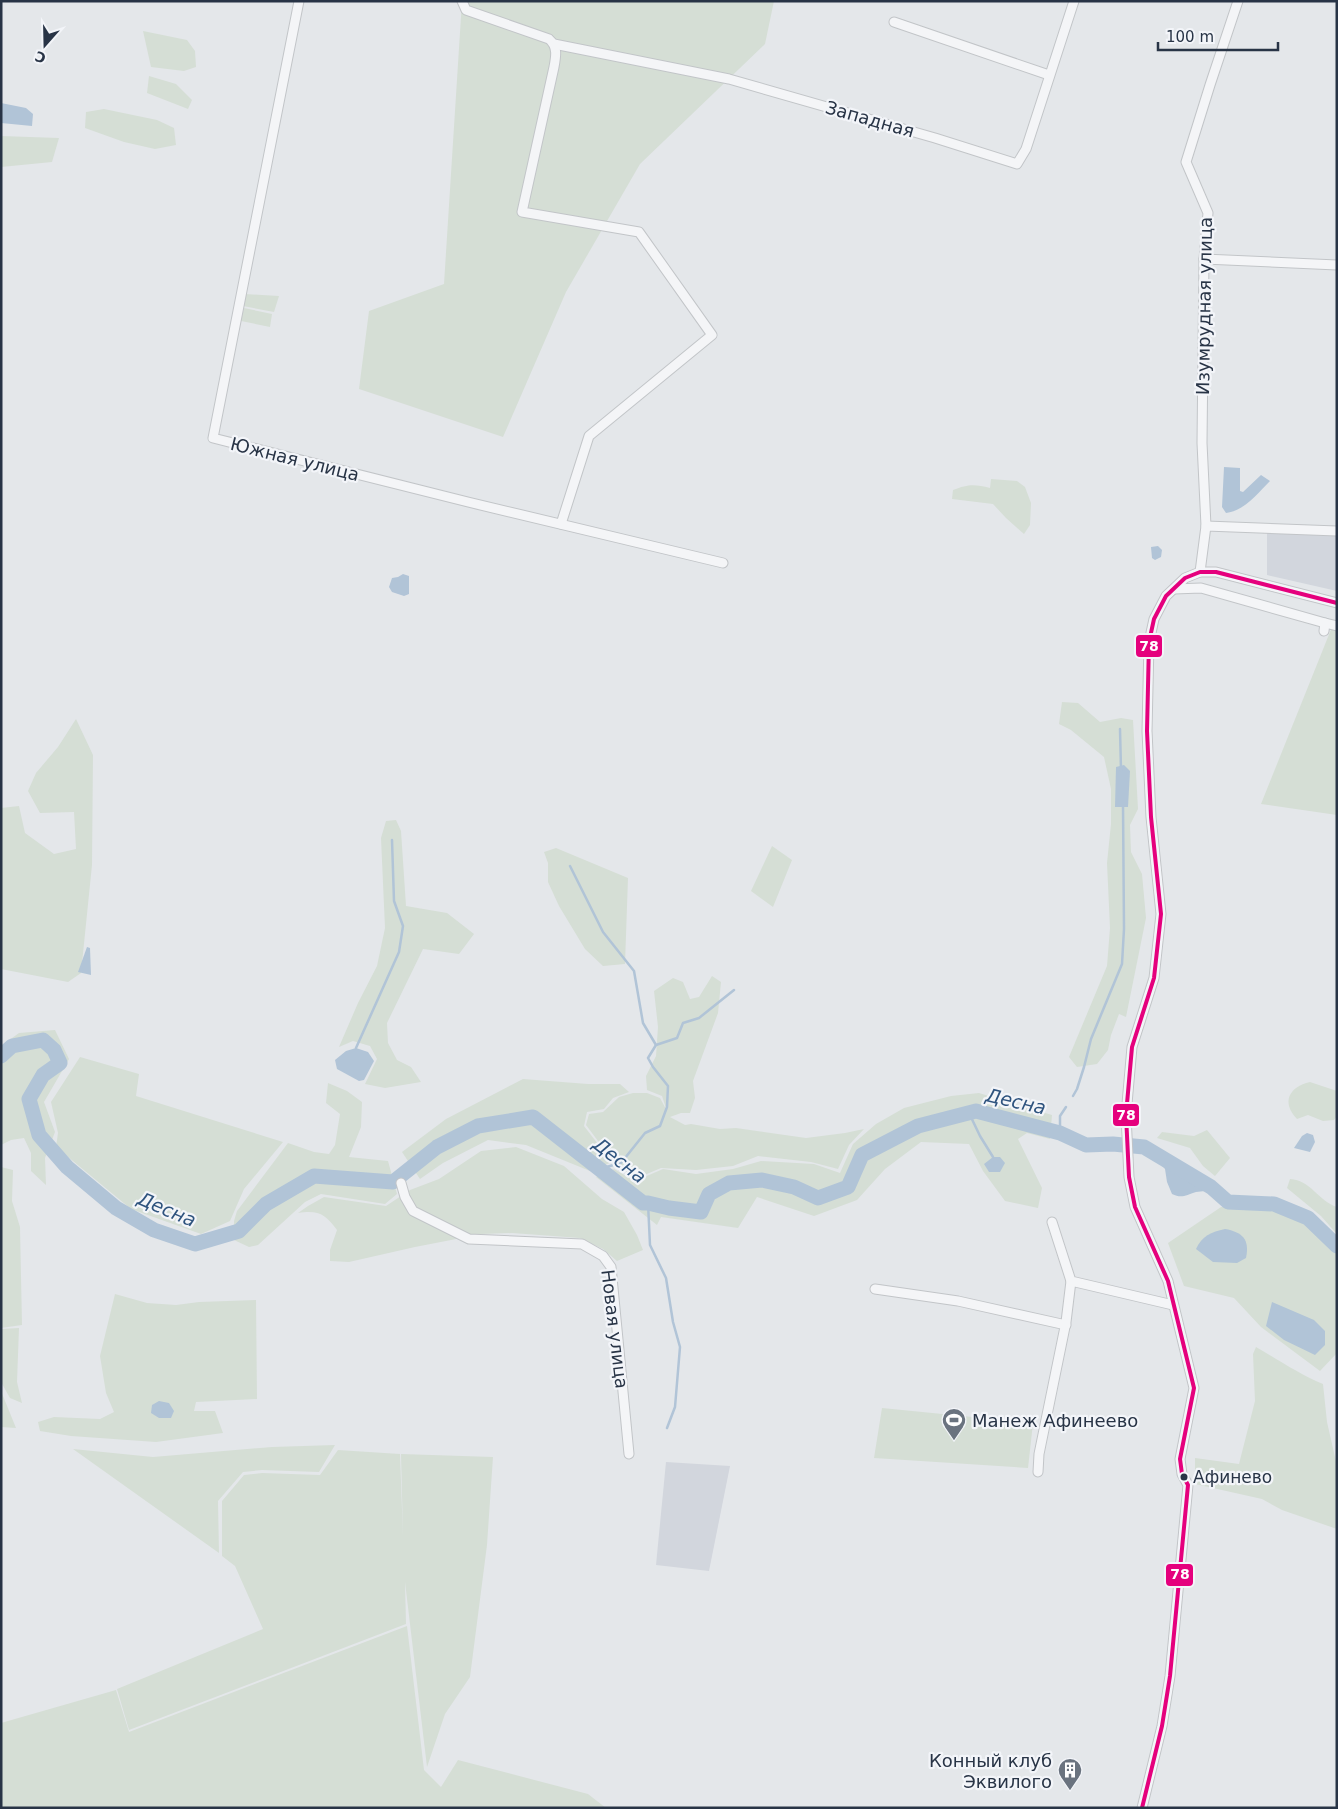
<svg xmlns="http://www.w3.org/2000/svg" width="1338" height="1809" viewBox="0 0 1338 1809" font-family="'DejaVu Sans',sans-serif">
<rect width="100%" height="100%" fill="#e4e7ea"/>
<g fill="#d2d6dd">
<polygon points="1267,533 1337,536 1337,591 1267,575"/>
<polygon points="666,1462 730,1466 709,1571 656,1565"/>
</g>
<g fill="#d5ded5">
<polygon points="462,1 774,1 765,44 640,164 566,292 503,437 359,389 369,311 444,284"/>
<polygon points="143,31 187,40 195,51 196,67 184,71 151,67"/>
<polygon points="149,76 176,84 192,100 188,109 147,93"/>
<polygon points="104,109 157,120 174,128 176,145 155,149 124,142 85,128 86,112"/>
<polygon points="1,136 59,138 52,162 1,167"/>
<polygon points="245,294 279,296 274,312 243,306"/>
<polygon points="244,308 272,314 270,327 241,321"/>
<path d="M991,479L1017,481L1025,487L1031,503L1030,525L1024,534L1006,518L993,504L952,499L953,490C968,484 975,484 990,488Z"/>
<polygon points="1334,622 1337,622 1337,815 1261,804"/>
<polygon points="1062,702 1078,703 1100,722 1121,718 1133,720 1138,809 1130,825 1131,852 1142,874 1146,918 1126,1017 1119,1014 1111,1035 1108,1050 1097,1064 1077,1067 1069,1057 1107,966 1110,928 1107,863 1111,824 1111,789 1104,757 1071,730 1059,724"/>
<polygon points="76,719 93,755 92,865 81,973 68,982 1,969 1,808 19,806 25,833 54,854 76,849 74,812 40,813 28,791 36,773 58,747"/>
<polygon points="396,820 401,831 406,906 447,913 474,934 459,954 423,949 387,1023 388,1043 397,1060 411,1067 421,1082 385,1088 365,1084 377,1059 370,1046 353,1041 339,1047 358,1003 377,966 385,928 381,838 386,821"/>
<polygon points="772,846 792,860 773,907 751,891"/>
<polygon points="556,848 628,878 625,964 603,966 585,949 559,906 548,882 548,863 544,852"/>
<polygon points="712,976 721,982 718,1013 693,1081 695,1098 690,1113 681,1113 670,1117 685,1125 691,1124 720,1129 736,1128 806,1138 845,1133 864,1129 849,1145 838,1169 811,1162 758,1156 733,1166 696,1170 661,1168 635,1179 613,1161 586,1125 589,1114 603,1112 619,1097 633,1093 647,1093 660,1098 667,1111 662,1096 647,1090 646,1076 656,1056 658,1027 654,991 673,978 683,982 690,999 699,997"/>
<polygon points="55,1030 69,1059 44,1102 55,1132 45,1158 46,1185 31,1171 31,1153 24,1138 11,1140 1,1145 1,1046 19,1033"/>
<polygon points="80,1057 139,1074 136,1096 283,1142 244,1189 230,1221 201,1234 131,1209 56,1147 58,1133 51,1102"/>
<polygon points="523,1079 588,1084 620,1084 629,1092 613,1098 604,1109 587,1112 584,1126 612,1162 590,1171 526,1145 488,1140 443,1163 420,1179 402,1152 446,1119"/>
<path d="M1310,1082L1337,1091V1116L1334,1120L1323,1121L1308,1115L1297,1119C1281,1102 1289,1087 1310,1082Z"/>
<polygon points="328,1083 347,1091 362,1102 361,1127 349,1157 388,1161 397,1194 385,1204 321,1194 305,1202 258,1245 249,1247 234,1240 234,1221 237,1211 288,1143 314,1152 329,1154 335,1145 340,1114 326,1103"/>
<polygon points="979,1093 1052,1115 1050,1139 1027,1133 1018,1139 1042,1188 1038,1208 1005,1201 983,1171 969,1144 921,1142 885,1169 857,1200 814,1216 757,1197 738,1228 661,1217 657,1225 596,1177 614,1169 635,1181 663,1169 696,1174 733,1169 761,1161 814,1164 840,1173 853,1144 876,1124 904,1108 951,1096"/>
<polygon points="1207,1130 1230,1158 1215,1176 1203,1166 1190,1148 1157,1138 1162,1132 1194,1136"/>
<path d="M516,1147L564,1166L602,1199L624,1212L637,1235L643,1250L617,1261L603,1249L580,1238L512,1233L482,1234L415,1247L349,1262L330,1261V1250L337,1230C325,1214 319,1210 298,1213L308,1206L324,1197L386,1206L410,1190L439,1179L481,1151Z"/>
<polygon points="1,1167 13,1170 12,1201 20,1227 22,1325 1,1328"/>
<path d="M1290,1179C1311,1180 1318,1201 1337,1207V1234L1321,1216L1287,1188Z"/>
<polygon points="1221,1207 1275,1208 1307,1222 1337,1252 1337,1353 1320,1371 1261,1327 1234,1298 1184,1286 1168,1243"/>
<polygon points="115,1294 147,1303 176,1305 199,1302 256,1300 257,1399 196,1402 194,1411 215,1411 223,1433 156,1442 71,1436 40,1431 38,1422 54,1417 100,1419 114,1412 106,1393 100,1356"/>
<polygon points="19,1328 17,1382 22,1403 10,1398 1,1382 1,1329"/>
<path d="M1256,1347C1279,1360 1299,1374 1323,1384L1327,1422L1337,1466V1529L1282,1510L1262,1499L1195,1484V1458L1239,1464L1255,1401L1253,1354Z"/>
<polygon points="1,1391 16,1428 1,1427"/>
<polygon points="882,1408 1033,1423 1028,1468 874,1458"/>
<polygon points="335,1445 319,1472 262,1470 243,1472 218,1501 219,1553 73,1449 153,1457 272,1447"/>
<polygon points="338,1450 400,1454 403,1537 401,1454 493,1457 487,1545 470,1677 445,1714 427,1767 405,1582 406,1624 129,1730 117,1689 263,1629 235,1566 222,1556 222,1501 244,1475 262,1473 320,1475"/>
<polygon points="407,1626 424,1770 441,1787 458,1760 588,1794 606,1808 1,1808 1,1723 116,1690 129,1732"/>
</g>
<g fill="#b1c4d7">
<polygon points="1,103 26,108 33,114 32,126 1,123"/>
<path d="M1224,467L1240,468V491L1243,492L1261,475L1270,481C1257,494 1244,511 1226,513L1222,507Z"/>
<polygon points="1158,546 1162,550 1161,557 1155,560 1152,558 1151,547"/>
<polygon points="403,574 409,576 409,594 404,596 392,592 389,587 392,578 398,577"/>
<polygon points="1124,765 1130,771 1128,807 1115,807 1116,767"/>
<polygon points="87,947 90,948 91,975 78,972"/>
<polygon points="356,1048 368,1052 374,1061 364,1080 359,1081 337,1069 335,1060 346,1051"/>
<polygon points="1307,1133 1313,1135 1315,1142 1310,1152 1294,1148 1302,1136"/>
<path d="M1150,1151L1211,1187L1213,1190C1208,1191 1202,1191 1196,1192C1186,1195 1182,1199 1172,1194L1167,1182L1165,1169Z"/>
<polygon points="993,1157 1000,1157 1005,1163 1000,1172 989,1172 984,1164"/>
<path d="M1225,1229C1242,1232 1250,1239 1246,1258L1237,1263L1213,1262L1196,1249C1202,1236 1211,1232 1225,1229Z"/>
<polygon points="1272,1302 1314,1320 1325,1331 1325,1345 1315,1355 1284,1340 1266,1326"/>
<polygon points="159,1401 169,1403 174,1411 171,1418 159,1418 151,1413 152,1405"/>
</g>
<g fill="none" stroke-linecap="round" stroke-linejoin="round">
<g stroke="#b1c4d7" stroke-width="2.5">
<polyline points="1120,729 1121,770"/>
<polyline points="570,866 603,932 634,971 643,1023 656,1045"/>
<polyline points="356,1048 399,952 403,926 394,901 392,840"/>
<polyline points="1073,1096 1077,1089 1084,1067 1091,1039 1122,964 1124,929 1123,805"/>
<polyline points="969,1113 980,1136 993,1157"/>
<polyline points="1060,1133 1060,1116 1066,1107"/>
<polyline points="599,1169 621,1163 645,1133 660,1126 667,1107 668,1086 653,1067 648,1058 656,1045 677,1038 683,1023 699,1018 734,990"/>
<polyline points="648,1203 650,1245 666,1278 673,1322 680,1347 675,1407 667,1428"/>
</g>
<polyline stroke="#b1c4d7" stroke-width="15" points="1,1056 12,1046 43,1040 54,1050 60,1063 43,1075 29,1099 39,1135 67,1167 116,1208 154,1230 195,1244 239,1231 266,1204 314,1176 393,1182 437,1147 478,1126 533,1117 643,1203 648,1203 669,1208 701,1212 709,1194 729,1183 762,1180 794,1187 818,1198 848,1187 862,1155 918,1126 976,1111 1060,1133 1086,1145 1113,1144 1144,1147 1211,1187 1228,1202 1274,1204 1308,1218 1337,1246"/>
<g stroke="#c2c5c8" stroke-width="11">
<g id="minor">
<polyline points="299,1 213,438 468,502 723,563"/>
<path d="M462,1L466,10L549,39C558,47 556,56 554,67L522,212L639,232L712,335L589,436L561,524"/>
<polyline points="894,22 1049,75"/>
<polyline points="554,44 729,79 935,138 1017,164 1026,149 1074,1"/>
<polyline points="1204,259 1337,265"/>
<polyline points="1206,526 1202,443 1204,259 1208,213 1186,162 1210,85 1238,1"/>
<polyline points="1200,572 1206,526 1337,531"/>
<polyline points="1174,589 1201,588 1325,623 1324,631"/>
<polyline points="1325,623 1337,626"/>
<polyline points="401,1183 405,1197 413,1211 469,1239 582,1244 603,1256 611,1267 629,1454"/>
<polyline points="1052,1222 1071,1281 1173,1305"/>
<polyline points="875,1289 958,1301 1066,1325"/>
<polyline points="1038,1472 1039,1454 1066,1322 1071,1281"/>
<polyline points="1142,1808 1162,1726 1170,1676 1188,1485 1182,1474 1180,1459 1194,1388 1168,1281 1135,1207 1129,1177 1126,1115 1132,1047 1154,978 1161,914 1151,817 1147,731 1149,642 1154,619 1166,596 1185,578 1200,572 1216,572 1337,603"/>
</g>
</g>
<use href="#minor" stroke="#f4f5f7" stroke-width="9"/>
<g stroke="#f3f5f9" stroke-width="8">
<polyline id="bus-1" points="1142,1808 1162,1726 1170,1676 1188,1485 1182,1474 1180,1459 1194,1388 1168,1281 1135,1207 1129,1177 1126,1115 1132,1047 1154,978 1161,914 1151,817 1147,731 1149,642 1154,619 1166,596 1185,578 1200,572 1216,572 1337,603"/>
</g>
<use href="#bus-1" stroke="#e5007d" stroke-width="4"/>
</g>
<defs>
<g id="stadium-pin" transform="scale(1.25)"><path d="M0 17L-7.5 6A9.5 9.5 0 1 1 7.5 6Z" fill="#6a737f" stroke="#f3f5f9"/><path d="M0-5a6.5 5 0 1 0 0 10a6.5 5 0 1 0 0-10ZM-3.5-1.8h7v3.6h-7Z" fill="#fff"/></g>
<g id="building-pin" transform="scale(1.25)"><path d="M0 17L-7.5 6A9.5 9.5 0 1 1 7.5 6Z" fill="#6a737f" stroke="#f3f5f9"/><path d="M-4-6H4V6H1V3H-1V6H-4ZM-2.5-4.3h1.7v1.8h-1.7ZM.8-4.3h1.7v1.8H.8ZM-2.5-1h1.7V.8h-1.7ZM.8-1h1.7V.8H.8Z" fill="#fff"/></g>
</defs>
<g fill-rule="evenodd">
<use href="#stadium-pin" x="954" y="1420"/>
<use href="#building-pin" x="1070" y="1770"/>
</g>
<circle fill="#283446" stroke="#f3f5f9" stroke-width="2" cx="1184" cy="1477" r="4.5"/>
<g text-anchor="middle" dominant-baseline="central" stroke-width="4.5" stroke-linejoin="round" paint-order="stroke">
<g font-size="17" fill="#283446" stroke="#f3f5f9" text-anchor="start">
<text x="1193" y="1477">Афинево</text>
</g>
<g font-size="18" fill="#283446" stroke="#f3f5f9">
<text transform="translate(870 119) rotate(16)">Западная</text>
<text transform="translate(1204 306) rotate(-89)">Изумрудная улица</text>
<text transform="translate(295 459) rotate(14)">Южная улица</text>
<text transform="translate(615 1329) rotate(83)">Новая улица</text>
</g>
<g font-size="18" fill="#283446" stroke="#f3f5f9" text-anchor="start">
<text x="972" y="1420">Манеж Афинеево</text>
<text x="1052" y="1760" text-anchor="end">Конный клуб<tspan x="1052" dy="21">Эквилого</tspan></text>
</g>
<g font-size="19" font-style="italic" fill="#2e537e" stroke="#f3f5f9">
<text transform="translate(1016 1101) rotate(13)">Десна</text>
<text transform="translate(620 1160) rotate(38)">Десна</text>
<text transform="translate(167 1209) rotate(23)">Десна</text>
</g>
</g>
<g stroke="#f3f5f9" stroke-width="2">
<rect x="1135" y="634" width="28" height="24" rx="5" fill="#e5007d"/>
<rect x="1112" y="1103" width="28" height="24" rx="5" fill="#e5007d"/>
<rect x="1165" y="1563" width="29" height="24" rx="5" fill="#e5007d"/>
</g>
<g font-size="14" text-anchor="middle" font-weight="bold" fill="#fff">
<text x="1149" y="651">78</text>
<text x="1126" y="1120">78</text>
<text x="1180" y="1579">78</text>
</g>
<rect width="1338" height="1809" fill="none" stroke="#283446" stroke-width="5"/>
<g transform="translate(45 45) rotate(200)" stroke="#f3f5f9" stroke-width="4" paint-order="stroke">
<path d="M0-4L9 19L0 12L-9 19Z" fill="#283446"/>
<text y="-8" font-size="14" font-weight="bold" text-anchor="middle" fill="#283446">С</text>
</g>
<path d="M1158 42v8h120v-8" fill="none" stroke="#283446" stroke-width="2.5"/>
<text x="1166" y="42" font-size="15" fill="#283446" stroke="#f3f5f9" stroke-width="4" paint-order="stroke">100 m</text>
</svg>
